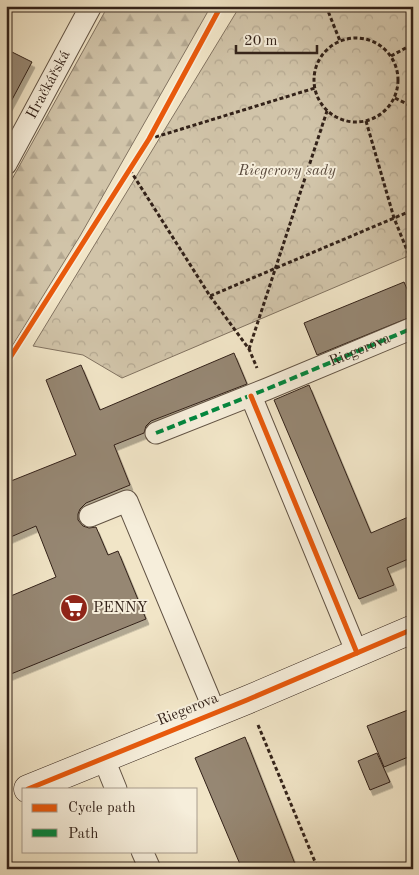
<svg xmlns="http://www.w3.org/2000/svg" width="419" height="875" viewBox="0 0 419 875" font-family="'Old Standard TT',serif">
<defs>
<pattern id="forest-firs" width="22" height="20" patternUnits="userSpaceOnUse" patternTransform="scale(1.25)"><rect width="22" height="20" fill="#d1c4a9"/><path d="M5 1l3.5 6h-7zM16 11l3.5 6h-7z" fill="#b4a891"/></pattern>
<pattern id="park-crowns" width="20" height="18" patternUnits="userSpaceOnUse" patternTransform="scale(1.25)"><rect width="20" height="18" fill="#d1c4a9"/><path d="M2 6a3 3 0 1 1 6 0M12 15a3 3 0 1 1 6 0" fill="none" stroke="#b4a891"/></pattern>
<filter id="shadow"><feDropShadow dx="3" dy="5.5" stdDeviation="0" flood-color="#0004"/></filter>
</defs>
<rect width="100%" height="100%" fill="#f1e5c7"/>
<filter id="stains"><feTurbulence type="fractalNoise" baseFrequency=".004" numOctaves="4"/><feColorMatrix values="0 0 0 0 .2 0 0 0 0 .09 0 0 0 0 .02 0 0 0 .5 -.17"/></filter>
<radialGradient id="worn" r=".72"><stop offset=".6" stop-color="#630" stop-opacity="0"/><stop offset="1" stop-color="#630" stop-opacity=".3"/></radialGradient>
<polygon fill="url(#forest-firs)" stroke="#827361" points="108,6 211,6 80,236 6,356 6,190"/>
<polygon fill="url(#park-crowns)" stroke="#827361" points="240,6 413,6 413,254 122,378 83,355 33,346"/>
<g fill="#968773" stroke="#332219" filter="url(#shadow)">
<polygon points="6,49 32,62 6,111"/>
<polygon points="404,282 413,303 413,316 317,355 304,323"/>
<polygon points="234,353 247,384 151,421 146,426 144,433 114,445 130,485 86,503 80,509 78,514 78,520 83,526 89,528 96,527 108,555 118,551 146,619 6,676 6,598 56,577 36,526 6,539 6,483 76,455 46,380 81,365 100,410"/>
<polygon points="309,385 371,533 413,515 413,557 387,568 394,585 359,599 274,400"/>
<polygon points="413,708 413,755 384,767 367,726"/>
<polygon points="245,737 273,808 297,869 242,869 195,758"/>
<polygon points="377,753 390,782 370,790 358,761"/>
</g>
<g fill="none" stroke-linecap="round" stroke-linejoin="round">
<g stroke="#625344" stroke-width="23">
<g id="street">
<path id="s1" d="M6,164L91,6"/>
<polyline points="251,396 357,653"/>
<polyline points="156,433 267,389 413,328"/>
<polyline points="90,516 127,501 215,712"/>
<polyline points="103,757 116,789"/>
<polyline points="142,851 150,869"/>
</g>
</g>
<g stroke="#332219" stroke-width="29">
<polyline id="secondary" points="28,789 247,700 413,629"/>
</g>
<g stroke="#332219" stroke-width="3" stroke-dasharray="4 2.5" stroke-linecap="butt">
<polyline points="326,6 340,41"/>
<circle cx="356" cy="80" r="42"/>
<polyline points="391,56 413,44"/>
<polyline points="395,98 413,107"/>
<polyline points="366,121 394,218 413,265"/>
<polyline points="149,139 315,88"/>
<polyline points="130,170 210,296 413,210"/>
<polyline points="210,296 249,349 257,368"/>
<polyline points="249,349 327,111"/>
<polyline points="258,725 318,869"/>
</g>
<use href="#street" stroke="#f6eedb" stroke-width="21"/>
<use href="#secondary" stroke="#f6eedb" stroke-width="28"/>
<path stroke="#00873e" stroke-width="4" stroke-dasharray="8 4" stroke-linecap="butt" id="s2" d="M156,433L267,389L413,328"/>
<g stroke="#f6eedb" stroke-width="8">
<g id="cycleway">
<polyline points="6,364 149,139 221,6"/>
<polyline points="251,396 357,653"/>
<polyline points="28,789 247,700 413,629"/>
</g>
</g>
<use href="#cycleway" stroke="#e8590c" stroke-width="5"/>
</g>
<defs>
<g id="supermarket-disc" transform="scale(1.4375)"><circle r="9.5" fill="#8f2418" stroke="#f6eedb"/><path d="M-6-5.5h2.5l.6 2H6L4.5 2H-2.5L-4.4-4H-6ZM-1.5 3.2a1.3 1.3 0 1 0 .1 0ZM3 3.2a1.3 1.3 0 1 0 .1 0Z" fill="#fff"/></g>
</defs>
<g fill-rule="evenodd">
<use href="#supermarket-disc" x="74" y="608"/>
</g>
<g text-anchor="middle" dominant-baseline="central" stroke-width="4" stroke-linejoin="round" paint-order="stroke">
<g font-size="15" fill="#332219" stroke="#f6eedb">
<text stroke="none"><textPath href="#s1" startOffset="90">Hračkářská</textPath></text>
<text stroke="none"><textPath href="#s2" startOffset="220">Riegerova</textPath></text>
<text transform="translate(188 710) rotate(-22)">Riegerova</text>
</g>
<g font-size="15" font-style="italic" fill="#5a4a3d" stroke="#f6eedb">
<text x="287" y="171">Riegerovy sady</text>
</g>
<g font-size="15" fill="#332219" stroke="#f6eedb" text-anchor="start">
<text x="93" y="608">PENNY</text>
</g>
</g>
<rect width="419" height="875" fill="none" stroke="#f1e5c7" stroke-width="25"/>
<rect x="8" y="8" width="404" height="860" fill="none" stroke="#332219" stroke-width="2.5"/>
<rect x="12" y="12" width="394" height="850" fill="none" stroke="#332219"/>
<rect x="22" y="788" width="175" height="65" fill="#f6eedb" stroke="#a89c8d"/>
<rect x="32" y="804" width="25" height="8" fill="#e8590c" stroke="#a89c8d"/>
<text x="68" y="812" font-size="15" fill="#332219">Cycle path</text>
<rect x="32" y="829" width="25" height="8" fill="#00873e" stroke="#a89c8d"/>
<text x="68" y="838" font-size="15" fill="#332219">Path</text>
<path d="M236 45v8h81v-8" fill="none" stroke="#332219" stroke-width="2.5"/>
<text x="244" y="45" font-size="15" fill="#332219" stroke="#f6eedb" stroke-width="4" paint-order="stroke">20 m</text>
<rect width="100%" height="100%" filter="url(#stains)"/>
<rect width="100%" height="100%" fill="url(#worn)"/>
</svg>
